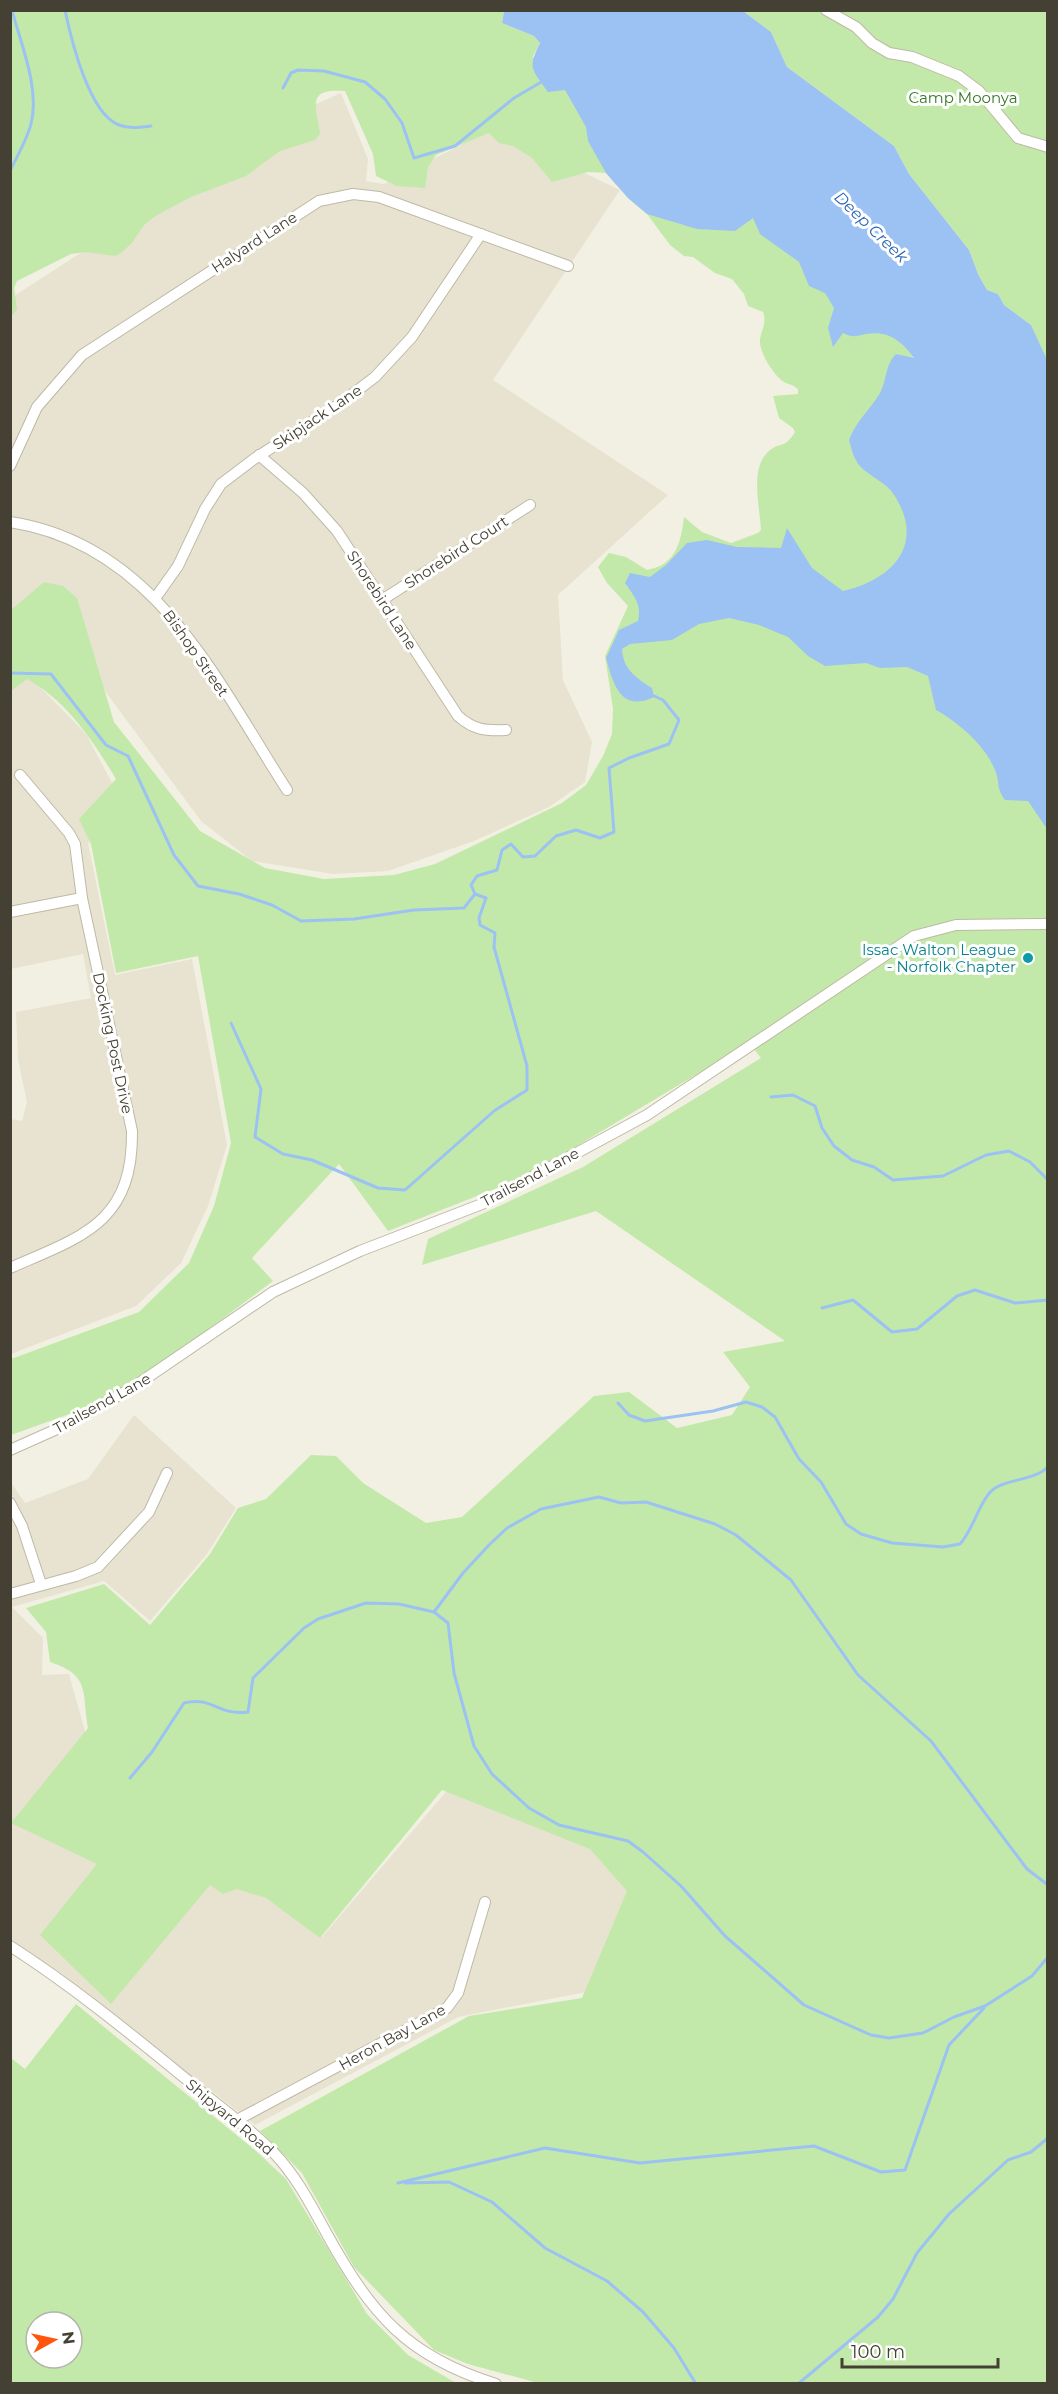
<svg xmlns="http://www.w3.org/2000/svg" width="1058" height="2394" viewBox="0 0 1058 2394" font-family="Montserrat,sans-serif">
<rect width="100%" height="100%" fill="#f2f0e3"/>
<g fill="#e7e3d0">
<polygon points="341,93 368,159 366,181 384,184 492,129 620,190 493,380 668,495 558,595 563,680 592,742 585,782 549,807 474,841 388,871 333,874 252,861 201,821 60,630 11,650 11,298 298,112"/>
<polygon points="10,656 86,734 127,811 88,843 115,975 192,959 227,1145 208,1206 181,1263 136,1306 11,1354 11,1119 22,1121 27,1102 18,1060 16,1012 91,998 83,954 11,969"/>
<polygon points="134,1415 236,1508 207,1554 150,1621 104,1581 12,1607 43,1638 42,1675 69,1674 85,1731 322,1937 492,1738 729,1927 591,1991 458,2017 255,2125 62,1974 11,1942 10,1481 25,1503 88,1479"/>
</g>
<g fill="#c2e9a9" fill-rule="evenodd">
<path d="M504,10L502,23L534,36L540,43L532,58L580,29L902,340L914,359L1047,669V2383H538L468,2364L434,2350L354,2267L302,2173L260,2131L469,2016L582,1998L627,1891L590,1849L442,1790L320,1938L266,1898L237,1889L223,1894L210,1885L111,2004L40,1935L97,1864L11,1823L88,1728C82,1691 90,1675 50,1662L46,1632L26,1608L104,1584L150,1625L210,1554L238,1508L266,1499L311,1455L336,1456L363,1483L426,1523L462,1517L594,1396L629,1392L677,1428L732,1415L750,1387L723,1352L785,1341L596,1211L422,1265L428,1239L583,1167L761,1058L749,1043L525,1177L388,1231L339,1164L252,1258L273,1281L117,1397L11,1435V1359L139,1312L189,1263L214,1206L231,1143L198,956L116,973L91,844L79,819L116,779C93,741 67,701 27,679L11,691V610L44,582L63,586L77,598L114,722L200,831L265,868L324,879L394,875L435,864L562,803L586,785L603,756L612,734L613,709L605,656L628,606L607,583L598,567L609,553L626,557L647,570C676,565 681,542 684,517L702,532L731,543L758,533L761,530C760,507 749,468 769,451C781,441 784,450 795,432L793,428L779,418L773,396L798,394V389C793,385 791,385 786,383C775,378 758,351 760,339C762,328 767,323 763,312L748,306L744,294L732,279L715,273L693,257L684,256L670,245L647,214L628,198L606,173L588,172L552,182L532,158L513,146L499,143L489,133L436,155L428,167L425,188L397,186L376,176L373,154L345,91C306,88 316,105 320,134L315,140L280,151L246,176L191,197L157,215L144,225L132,243L121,253L115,256L86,252L71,254L17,281L14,288L17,309L11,317V11Z"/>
<polygon points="743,11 1047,11 1047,362 1031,325 1004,305 998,294 987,290 978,274 969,250 909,174 894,146 787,67 771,32"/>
<path d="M76,2004L256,2151L286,2179L367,2314L408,2355L456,2383H11V2058L25,2069ZM36,2322H72V2358H36Z"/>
</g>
<path fill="#9bc2f3" d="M504,11H743L771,32L787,67L894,146L909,174L969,250L978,274L987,290L998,294L1004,305L1031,325L1048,362L1047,829L1028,801L1005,800C996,788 1000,782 995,770C985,745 959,723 936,710L928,676L907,667L880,668L866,663L825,666L808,656L788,637L759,625L729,618L699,624L672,640L630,644L622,649C623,669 636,678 652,688L654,697C620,713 613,683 606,658L619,630L638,621C642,604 634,596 625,583L630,573L650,577L666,565L687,543L707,540L737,547L781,548L787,528L812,568L843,591C895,579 927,542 892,492C883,480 864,474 857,462C853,456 851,447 849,440C856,421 870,410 880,393C887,380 885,365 896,354L914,358C902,341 888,330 866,334C856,336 853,338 843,333L833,347L828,328L834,308L825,293L809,286L799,262L760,234L753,218L735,231L697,229L647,214L628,198L606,173L588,141L586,127L565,90L548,92C532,69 527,69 540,43L534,36L502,23Z"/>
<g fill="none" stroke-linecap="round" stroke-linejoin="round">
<g stroke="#9bc2f3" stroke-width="3">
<path d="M65,10C71,39 89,114 119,125C130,129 141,127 151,126"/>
<polyline points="283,88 291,73 298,70 324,71 365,82 385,99 402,123 414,158 455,146 514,98 543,81"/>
<path d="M10,171C17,156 27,140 31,124C40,88 21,45 12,10"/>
<polyline points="10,673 51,674 106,745 128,756 174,855 198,886 239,894 272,905 301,921 354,919 414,910 464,908 475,894"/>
<polyline points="231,1023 261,1089 255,1137 283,1154 312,1160 378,1188 405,1190 494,1111 527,1090 527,1066 494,947 495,933 480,925 479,918 486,898 475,894 471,885 477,876 497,870 502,850 511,844 523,857 535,856 556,836 576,830 600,838 614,832 609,768 629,758 669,744 679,720 663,700 652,695"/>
<polyline points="771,1097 793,1095 815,1106 822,1128 834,1146 852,1160 874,1167 893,1180 943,1176 986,1155 1009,1151 1030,1162 1048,1180"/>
<polyline points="822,1308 853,1300 892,1332 917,1329 957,1296 975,1290 1015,1303 1048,1300"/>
<path d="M618,1403L629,1415L645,1421L713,1411L746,1402L762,1407L775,1417L799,1459L821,1482L846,1524L861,1534L892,1543L943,1547L960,1544C974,1529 980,1498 995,1488C1011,1478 1033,1481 1048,1467"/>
<polyline points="434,1612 463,1573 489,1545 507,1528 541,1509 599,1497 621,1503 646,1502 715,1524 736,1535 791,1580 858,1675 931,1741 1027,1869 1048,1885"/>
<path d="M130,1778L152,1752L184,1703C213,1696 217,1716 248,1712L253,1678L304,1628L318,1619L366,1603L399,1604L434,1612L448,1623L454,1673L474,1746L492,1774L529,1808L559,1825L628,1841L643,1852L681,1886L725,1936L804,2005L871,2035L889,2038L923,2033L954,2017L985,2006L1032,1976L1048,1957"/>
<polyline points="398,2183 545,2148 640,2163 814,2146 881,2172 905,2170 949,2045 984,2008"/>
<polyline points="405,2183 449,2182 492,2202 545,2248 607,2281 643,2312 674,2348 696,2384"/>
<polyline points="798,2384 878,2317 893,2299 917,2253 949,2214 1008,2160 1031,2152 1048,2138"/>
</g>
<g stroke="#beb9a5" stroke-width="12">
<g id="minor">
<polyline points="826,10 856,27 872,43 889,53 912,57 959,76 979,91 1018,138 1048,147"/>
<path d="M259,455L303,493L337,531L458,716C474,730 485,731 506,730"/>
<polyline points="10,466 37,407 82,355 319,201 353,194 379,197 568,266"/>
<path d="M10,522C155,544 216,680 287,790"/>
<polyline points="156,597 178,566 205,509 221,484 254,459 338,405 375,377 412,337 481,234"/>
<polyline points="382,600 530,505"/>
<polyline points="10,912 82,898"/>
<path d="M10,1268C83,1236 133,1223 132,1131L82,898L75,844L69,833L20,775"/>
<polyline points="10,1450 66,1425 132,1388 273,1292 360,1251 482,1204 647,1115 914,936 956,925 1048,924"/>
<polyline points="10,1503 22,1526 41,1584"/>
<polyline points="10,1594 76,1576 98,1567 149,1512 167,1473"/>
<path d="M10,1946C74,1987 132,2035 191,2083C218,2106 249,2127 274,2153C297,2177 312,2207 328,2236C372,2315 408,2357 496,2384"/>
<polyline points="237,2120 447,2008 458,1993 485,1902"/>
</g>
</g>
<use href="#minor" stroke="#fff" stroke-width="10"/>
</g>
<circle fill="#0f9aa8" stroke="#fff" stroke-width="2" cx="1028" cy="958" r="6"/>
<g text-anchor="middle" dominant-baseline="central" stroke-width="6" stroke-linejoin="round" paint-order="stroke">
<g font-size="15" fill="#377824" stroke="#fff">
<text x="963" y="97">Camp Moonya</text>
</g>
<g font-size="15" fill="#444033" stroke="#fff">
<text transform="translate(254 242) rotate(-33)">Halyard Lane</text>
<text transform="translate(317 417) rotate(-34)">Skipjack Lane</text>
<text transform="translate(456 552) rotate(-33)">Shorebird Court</text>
<text transform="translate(382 600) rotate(57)">Shorebird Lane</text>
<text transform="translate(196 653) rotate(55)">Bishop Street</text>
<text transform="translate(113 1043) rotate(78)">Docking Post Drive</text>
<text transform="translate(530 1177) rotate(-28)">Trailsend Lane</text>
<text transform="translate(102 1403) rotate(-29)">Trailsend Lane</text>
<text transform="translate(392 2037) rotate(-29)">Heron Bay Lane</text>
<text transform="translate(230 2117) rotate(40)">Shipyard Road</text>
</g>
<g font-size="15" fill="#0d838f" stroke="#fff" text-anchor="end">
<text x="1016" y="949">Issac Walton League<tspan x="1016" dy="17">- Norfolk Chapter</tspan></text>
</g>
<g font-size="16" font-style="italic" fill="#2864b4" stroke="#fff">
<text transform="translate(871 227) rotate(44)">Deep Creek</text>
</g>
</g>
<rect width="1058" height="2394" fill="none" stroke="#444033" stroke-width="24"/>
<g transform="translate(54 2340) rotate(82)"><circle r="28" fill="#ffffff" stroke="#b4b3ad" stroke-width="1.5"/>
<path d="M0-4.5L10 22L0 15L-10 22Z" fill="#ff550d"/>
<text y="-9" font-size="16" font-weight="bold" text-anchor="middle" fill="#444033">N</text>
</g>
<path d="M842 2358v9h156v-9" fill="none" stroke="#444033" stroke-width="3"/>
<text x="851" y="2358" font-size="18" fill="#444033" stroke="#ffffff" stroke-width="4.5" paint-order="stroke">100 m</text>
</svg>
